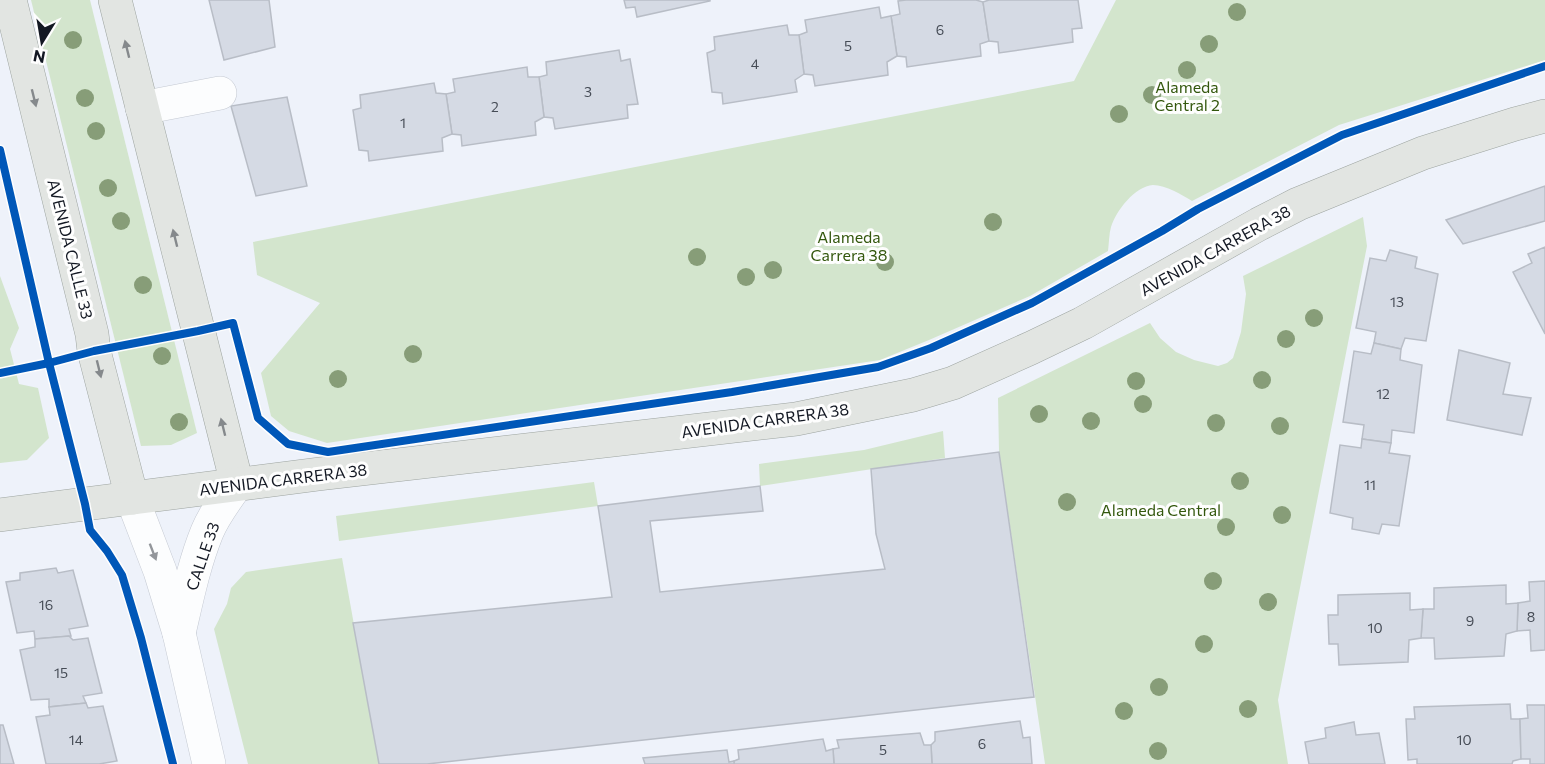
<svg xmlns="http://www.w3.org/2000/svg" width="1545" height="764" viewBox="0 0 1545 764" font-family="Commissioner,sans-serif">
<rect width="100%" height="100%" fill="#eef2fa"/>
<g fill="#d3e5cd">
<polygon points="31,0 90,0 197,433 171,445 141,446"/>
<path d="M1116,0H1545V60L1339,125L1192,201C1182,195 1166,185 1153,185C1135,186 1116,211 1111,227C1109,234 1109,243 1108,251L1030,296L929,340L880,360L327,443L289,431L271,416L261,373L320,303L257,275L253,242L1074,81Z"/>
<polygon points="1363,217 1367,246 1278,700 1288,764 1045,764 999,452 998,398 1150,323 1160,338 1176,352 1194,360 1218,366 1227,363 1233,358 1241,332 1246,294 1243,276"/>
<polygon points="0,276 19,328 10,349 19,384 38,388 49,438 27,460 0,463"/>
<polygon points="943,431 945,458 760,486 759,464 864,450"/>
<polygon points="594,482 598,506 339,541 336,516"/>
<polygon points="342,558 379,764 248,764 214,629 227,604 231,588 246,572"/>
</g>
<g fill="#d5dae4" stroke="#b8bdc6" stroke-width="1.5">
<polygon points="209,0 269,0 275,47 224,60"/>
<polygon points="624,0 710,0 710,1 637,17 635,7 626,8"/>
<polygon points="906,0 976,0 983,2 989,41 980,44 981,56 907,67 906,57 897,56 891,16 900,14 898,1"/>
<polygon points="989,0 1078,0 1082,28 1072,29 1073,42 999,53 998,42 989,41 983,2"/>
<polygon points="879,7 881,18 891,16 897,56 887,62 888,75 815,86 813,75 804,74 799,35 807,32 805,20"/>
<polygon points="787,25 789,35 799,35 804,74 795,80 797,92 723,104 722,93 712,92 707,53 715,50 714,37"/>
<polygon points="619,50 621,61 630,59 638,104 627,105 628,118 555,129 553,118 544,117 539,77 547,75 546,62"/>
<polygon points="527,67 528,77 539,77 544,117 535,122 536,135 462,146 461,135 452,134 446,94 455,92 453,79"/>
<polygon points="434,83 436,93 446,94 452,134 442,138 443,151 369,161 368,151 359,150 353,110 361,108 360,95"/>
<polygon points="287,97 307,186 256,196 231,106"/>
<polygon points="1545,186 1545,221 1463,244 1446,220"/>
<polygon points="1545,247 1545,334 1513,272 1532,263 1528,254"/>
<polygon points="1390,250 1417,257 1415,268 1438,274 1426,341 1405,338 1401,349 1374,343 1376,332 1356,328 1370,258 1386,261"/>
<polygon points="1374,343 1401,349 1400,360 1422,365 1414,433 1392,430 1391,443 1362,439 1364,425 1343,422 1354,351 1371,354"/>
<polygon points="1459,350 1510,363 1503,394 1531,398 1522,435 1447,420"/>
<polygon points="1362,439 1391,443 1389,453 1410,456 1399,526 1382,524 1379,534 1352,529 1353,518 1330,513 1340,445 1361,448"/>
<polygon points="999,452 1034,697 427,764 379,764 353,623 612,597 598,506 760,486 763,511 650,521 660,592 885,569 876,534 871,469"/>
<polygon points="56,568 58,573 73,570 88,626 69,629 71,636 35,639 34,631 17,633 6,582 20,580 20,573"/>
<polygon points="1545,581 1545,650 1531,651 1530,630 1517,631 1518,603 1530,601 1529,582"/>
<polygon points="1506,585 1506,604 1518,603 1517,631 1506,634 1504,656 1435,659 1434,638 1421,638 1423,609 1434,609 1434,588"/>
<polygon points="1410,593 1410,610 1423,609 1421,638 1409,640 1408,662 1339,665 1338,644 1329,644 1328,615 1338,615 1338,595"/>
<polygon points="69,636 73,640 88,638 102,693 83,696 86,703 49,707 49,699 31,700 20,650 35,647 35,639"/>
<polygon points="86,703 88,708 103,706 117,761 99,764 46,764 36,717 50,715 49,707"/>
<polygon points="1510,704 1511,719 1520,719 1521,759 1513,761 1512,764 1417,764 1417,759 1408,760 1406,719 1415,719 1414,707"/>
<polygon points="1527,705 1545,705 1545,764 1530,764 1530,759 1521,759 1520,719 1528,718"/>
<polygon points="1020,721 1023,738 1030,737 1032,764 932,764 931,745 935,741 935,732"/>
<polygon points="1354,722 1356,735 1379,733 1385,764 1309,764 1305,742 1326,738 1325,728"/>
<polygon points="0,725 3,725 14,764 0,764"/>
<polygon points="920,733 924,745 931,745 932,764 834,764 833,749 839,748 837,740"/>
<polygon points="823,739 826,751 833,749 834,764 734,764 734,761 739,759 738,750"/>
<polygon points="727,750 729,762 734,761 734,764 645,764 643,758"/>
</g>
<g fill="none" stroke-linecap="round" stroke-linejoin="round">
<g stroke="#c4c9d2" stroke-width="34">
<g id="minor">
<polyline points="142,108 220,93"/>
<polyline points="132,498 160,571 179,633 209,764"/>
<path d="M179,633C187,599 194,564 207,532C214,515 226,499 237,484"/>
</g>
</g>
<g stroke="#9da4a0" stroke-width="34">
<g id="major">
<polyline points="10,0 92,334 94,351 132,498"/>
<polyline points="115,0 237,484"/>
<polyline points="0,515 319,474 796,419 913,395 953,383 1031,348 1083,323 1259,224 1298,204 1423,153 1515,124 1545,116"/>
</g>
</g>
<use href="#minor" stroke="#fcfdfe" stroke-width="33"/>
<use href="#major" stroke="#e2e5e2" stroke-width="33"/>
<g stroke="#fefefe" stroke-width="11">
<g id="cycleway">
<polyline points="0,150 49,363 85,504 90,530 107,551 122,575 141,638 173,764"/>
<polyline points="0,373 49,363 94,351 198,331 233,323 258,418 288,444 328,452 732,392 878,367 931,348 1032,303 1162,231 1198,209 1342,135 1545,66"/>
</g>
</g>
<use href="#cycleway" stroke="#0057b8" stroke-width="8"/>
</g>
<g fill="#879d78">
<circle cx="1237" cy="12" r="9"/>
<circle cx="73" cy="40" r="9"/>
<circle cx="1209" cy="44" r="9"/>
<circle cx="1187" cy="70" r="9"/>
<circle cx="1152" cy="95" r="9"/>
<circle cx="85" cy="98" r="9"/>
<circle cx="1119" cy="114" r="9"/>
<circle cx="96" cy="131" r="9"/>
<circle cx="108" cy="188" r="9"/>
<circle cx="121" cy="221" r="9"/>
<circle cx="993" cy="222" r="9"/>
<circle cx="697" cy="257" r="9"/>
<circle cx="885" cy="262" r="9"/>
<circle cx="773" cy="270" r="9"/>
<circle cx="746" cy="277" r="9"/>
<circle cx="143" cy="285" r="9"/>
<circle cx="1314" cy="318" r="9"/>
<circle cx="1286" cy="339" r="9"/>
<circle cx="413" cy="354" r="9"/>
<circle cx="162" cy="356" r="9"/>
<circle cx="338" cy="379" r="9"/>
<circle cx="1262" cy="380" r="9"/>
<circle cx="1136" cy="381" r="9"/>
<circle cx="1143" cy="404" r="9"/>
<circle cx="1039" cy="414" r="9"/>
<circle cx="1091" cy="421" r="9"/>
<circle cx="179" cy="422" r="9"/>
<circle cx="1216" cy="423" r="9"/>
<circle cx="1280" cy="426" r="9"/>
<circle cx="1240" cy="481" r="9"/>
<circle cx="1067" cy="502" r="9"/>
<circle cx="1282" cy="515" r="9"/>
<circle cx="1226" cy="527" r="9"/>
<circle cx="1213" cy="581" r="9"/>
<circle cx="1268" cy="602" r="9"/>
<circle cx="1204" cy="644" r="9"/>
<circle cx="1159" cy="687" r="9"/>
<circle cx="1248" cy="709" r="9"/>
<circle cx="1124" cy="711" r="9"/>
<circle cx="1158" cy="751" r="9"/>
</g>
<defs><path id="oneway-solid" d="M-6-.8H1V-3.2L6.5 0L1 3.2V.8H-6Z" transform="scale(1.5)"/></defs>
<g fill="#85898c">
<use href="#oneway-solid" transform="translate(127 49) rotate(-104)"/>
<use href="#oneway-solid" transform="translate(34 98) rotate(76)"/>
<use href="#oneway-solid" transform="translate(175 238) rotate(-104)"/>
<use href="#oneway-solid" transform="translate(99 369) rotate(76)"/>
<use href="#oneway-solid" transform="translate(223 427) rotate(-104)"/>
</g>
<use fill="#93969b" href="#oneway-solid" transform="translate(153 552) rotate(69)"/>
<g text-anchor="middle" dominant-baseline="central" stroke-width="6" stroke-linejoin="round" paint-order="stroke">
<g font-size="14" fill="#464c56">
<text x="940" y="29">6</text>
<text x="848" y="45">5</text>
<text x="755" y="63">4</text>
<text x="588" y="91">3</text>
<text x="495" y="106">2</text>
<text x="403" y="122">1</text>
<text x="1397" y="301">13</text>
<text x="1383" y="393">12</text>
<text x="1370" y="484">11</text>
<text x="46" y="604">16</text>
<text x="1531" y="616">8</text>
<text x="1470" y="620">9</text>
<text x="1375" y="627">10</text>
<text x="61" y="672">15</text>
<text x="76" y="739">14</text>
<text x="1464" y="739">10</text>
<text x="982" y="743">6</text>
<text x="883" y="749">5</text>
</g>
<g font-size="16" fill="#33570d" stroke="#fefefe">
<text x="1187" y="86">Alameda<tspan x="1187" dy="18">Central 2</tspan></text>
<text x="849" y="236">Alameda<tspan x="849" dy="18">Carrera 38</tspan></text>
<text x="1161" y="509">Alameda Central</text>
</g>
<g font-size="16" fill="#131823" stroke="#fefefe">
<text transform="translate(71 249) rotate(76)">AVENIDA CALLE 33</text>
<text transform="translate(1215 250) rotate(-29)">AVENIDA CARRERA 38</text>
<text transform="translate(765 420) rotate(-8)">AVENIDA CARRERA 38</text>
<text transform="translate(283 479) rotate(-7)">AVENIDA CARRERA 38</text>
<text transform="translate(202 556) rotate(-71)">CALLE 33</text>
</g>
</g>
<g transform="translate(42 42) rotate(191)" stroke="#fefefe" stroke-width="4.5" paint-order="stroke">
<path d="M0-4.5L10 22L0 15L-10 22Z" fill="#131823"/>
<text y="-9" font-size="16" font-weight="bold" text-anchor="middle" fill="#131823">N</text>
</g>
</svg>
